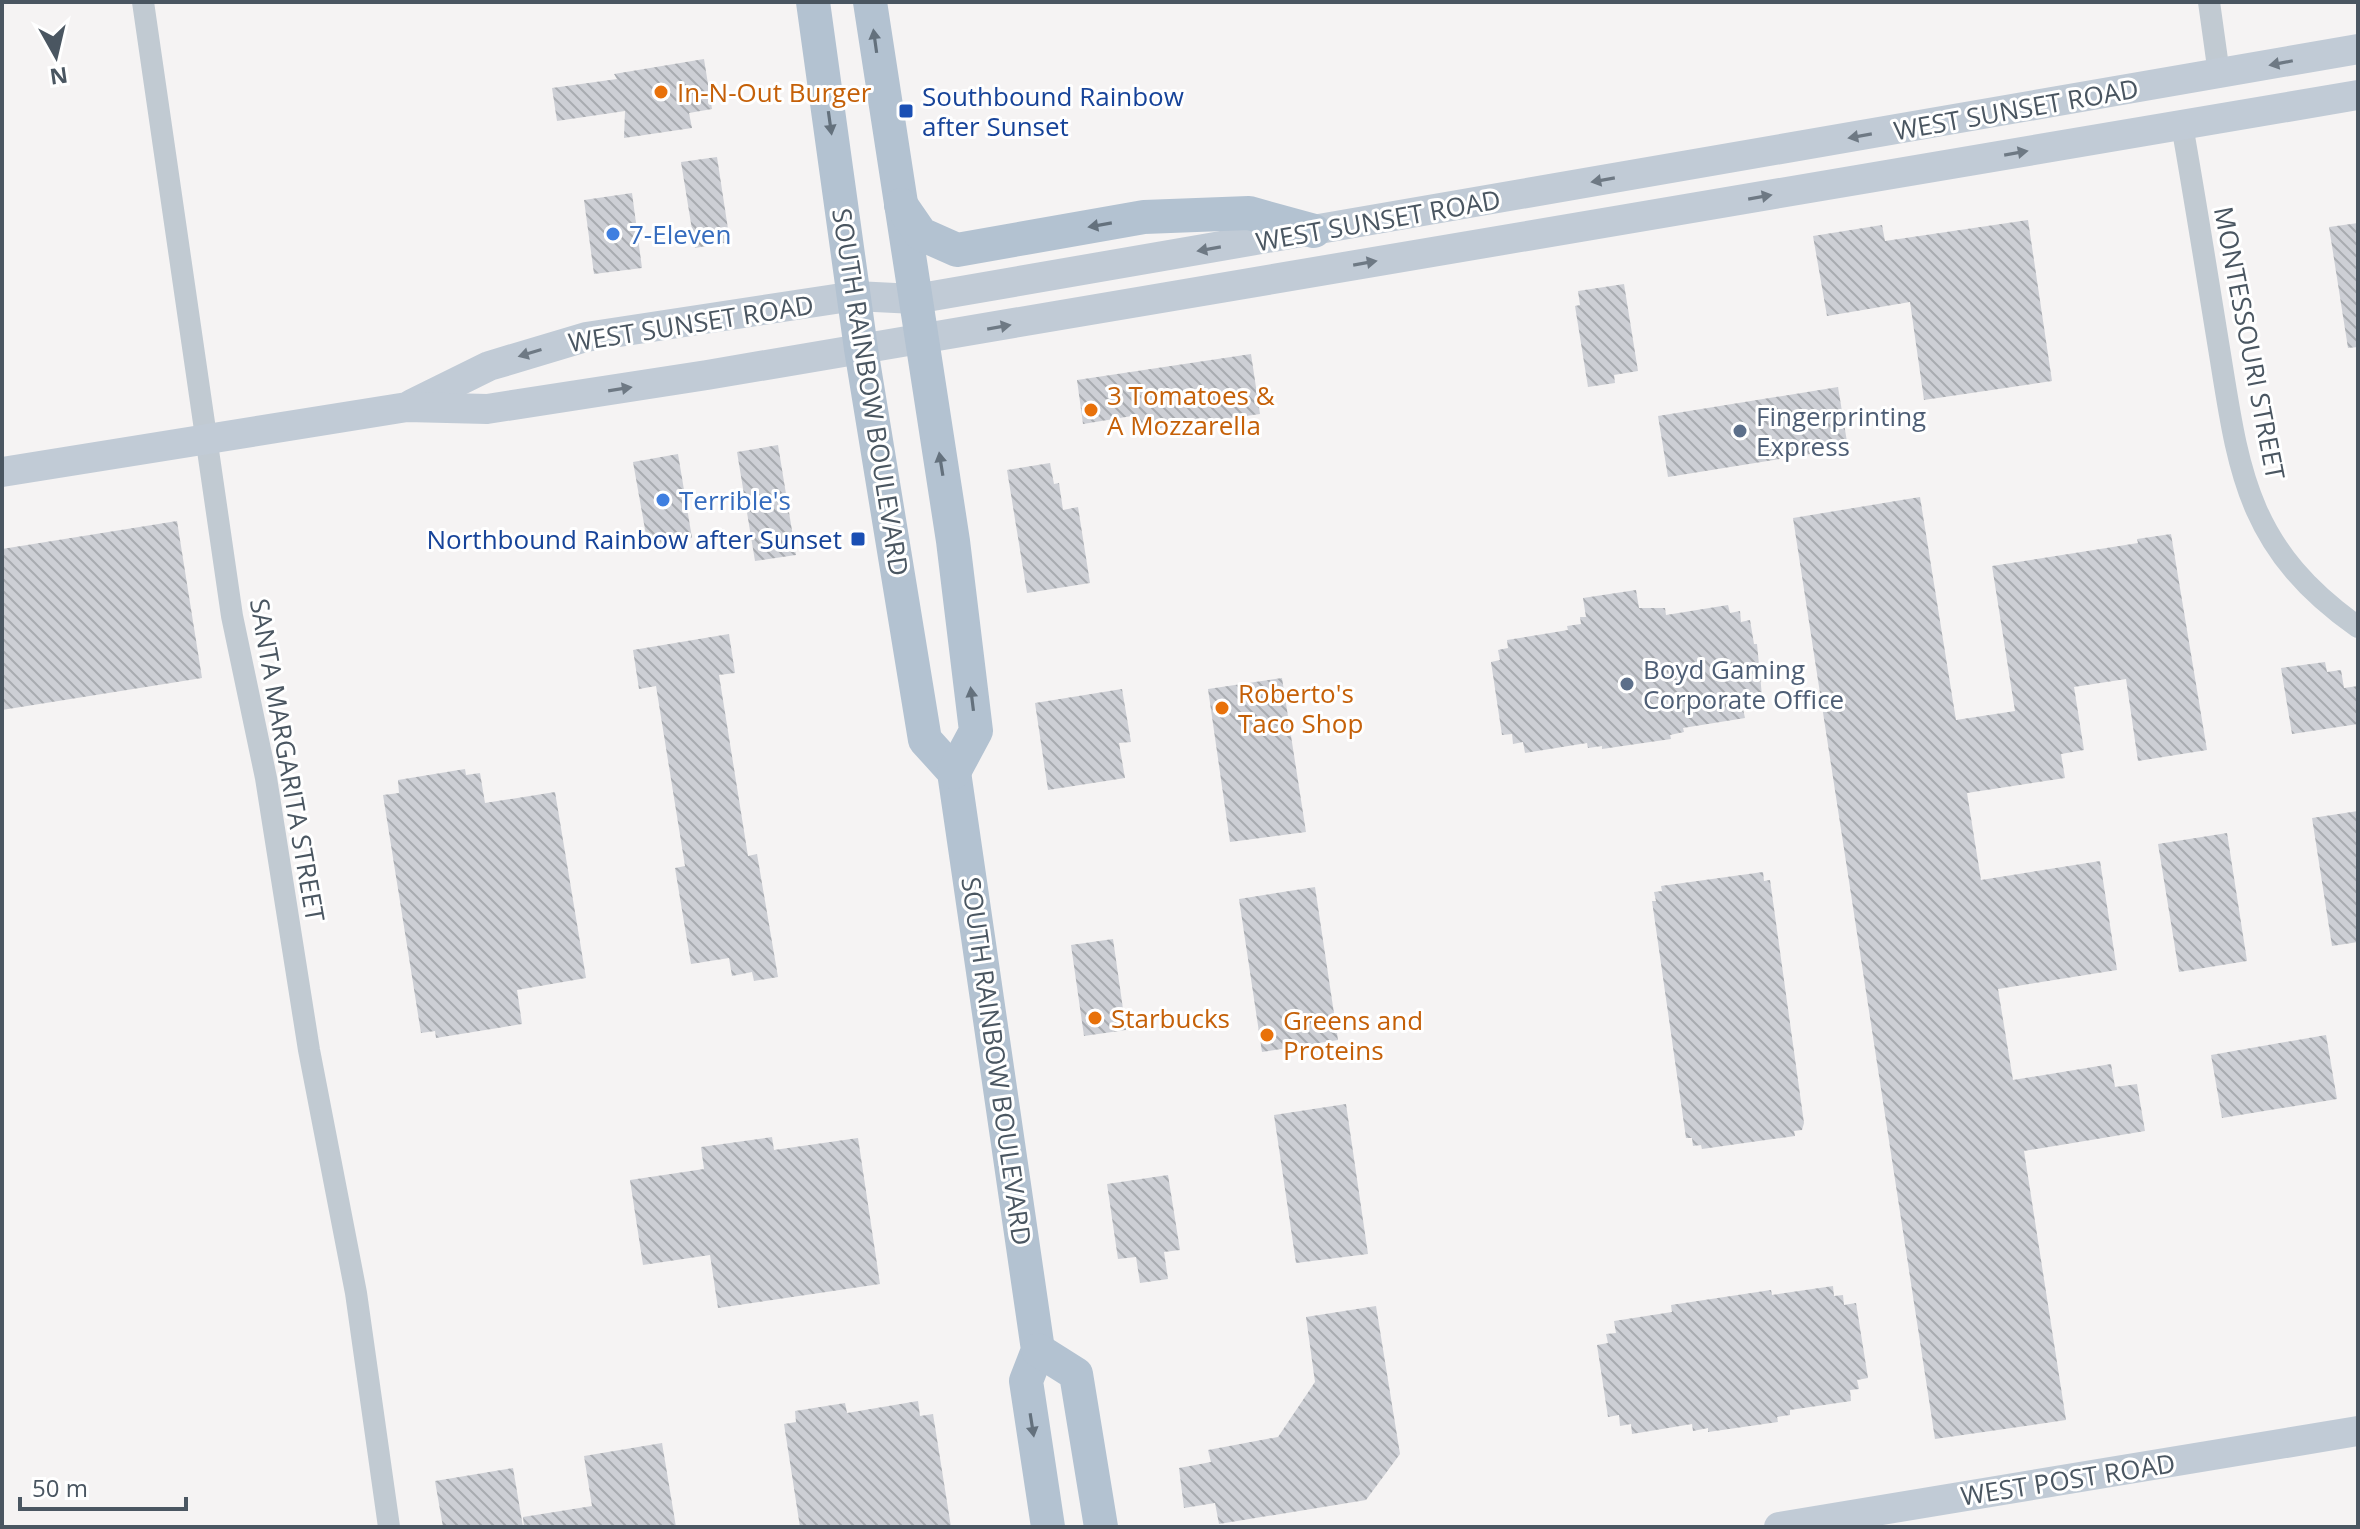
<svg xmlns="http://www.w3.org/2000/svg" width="2360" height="1529" viewBox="0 0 2360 1529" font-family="'Open Sans',sans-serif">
<defs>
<pattern id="building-back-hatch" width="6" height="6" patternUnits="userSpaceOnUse" patternTransform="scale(2)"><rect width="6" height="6" fill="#cdcfd5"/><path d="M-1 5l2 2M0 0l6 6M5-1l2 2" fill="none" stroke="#a8abb0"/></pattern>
</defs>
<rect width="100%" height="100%" fill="#f5f3f3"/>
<g fill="url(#building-back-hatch)">
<polygon points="704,59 712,109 689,113 692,128 624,138 625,111 557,121 552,88 617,79 614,74"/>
<polygon points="717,157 730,242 695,248 681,162"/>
<polygon points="632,193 642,268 594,274 584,200"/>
<polygon points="2028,220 2052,381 1924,400 1910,302 1827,316 1813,236 1882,225 1885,241"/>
<polygon points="2358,223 2358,347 2348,348 2329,227"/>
<polygon points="1624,284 1638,371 1614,375 1615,383 1588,387 1575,306 1580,305 1578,291"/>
<polygon points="1251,354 1260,414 1134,432 1132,416 1083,424 1077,380"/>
<polygon points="1838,387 1848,448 1668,477 1658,416"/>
<polygon points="778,445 796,555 755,561 737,452"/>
<polygon points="678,454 692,538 648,546 633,462"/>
<polygon points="1050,463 1054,484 1059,483 1063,510 1078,507 1090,583 1027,593 1007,470"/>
<polygon points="1920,497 1956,720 2015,711 1992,566 2138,543 2137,539 2171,534 2207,750 2138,761 2126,679 2074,687 2084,750 2061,754 2065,778 1967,793 1981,880 2100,861 2117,970 1998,989 2013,1080 2111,1064 2115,1087 2137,1084 2145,1131 2024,1151 2066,1420 1935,1439 1793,518"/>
<polygon points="177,521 202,678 2,710 2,549"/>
<polygon points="1636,590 1639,608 1665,608 1666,615 1728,605 1730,613 1740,611 1741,622 1750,620 1754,644 1757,644 1762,696 1752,698 1754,707 1743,709 1745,718 1683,728 1684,732 1670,735 1671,739 1602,749 1602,746 1588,748 1587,743 1525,753 1523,742 1513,744 1512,734 1502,735 1491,662 1500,660 1498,650 1508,648 1507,640 1568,630 1567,626 1581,624 1580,617 1586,617 1583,598"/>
<polygon points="729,634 735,673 719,675 748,856 757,854 778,977 754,981 752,972 732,976 729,958 691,964 675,868 685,866 656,686 639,689 633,650"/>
<polygon points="2325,662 2327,672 2341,670 2344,688 2358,686 2358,724 2292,734 2281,668"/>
<polygon points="1282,678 1306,832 1230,842 1208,689"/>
<polygon points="1122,689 1131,742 1119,743 1125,778 1048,790 1035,703"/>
<polygon points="465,769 466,775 480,773 485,803 555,792 586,978 517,990 522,1024 436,1038 435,1031 421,1033 383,795 399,793 398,780"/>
<polygon points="2358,811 2358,942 2332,946 2312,818"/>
<polygon points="2227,833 2247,961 2179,972 2158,844"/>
<polygon points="1763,872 1764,881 1770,880 1804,1123 1802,1130 1794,1131 1795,1136 1702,1149 1701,1145 1693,1146 1692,1138 1686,1138 1652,901 1656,901 1654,892 1662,891 1661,886"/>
<polygon points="1315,887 1338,1040 1262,1052 1239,899"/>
<polygon points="1113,939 1126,1030 1084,1036 1071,945"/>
<polygon points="2326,1035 2337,1099 2222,1118 2211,1055"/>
<polygon points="1346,1104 1368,1254 1296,1263 1274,1115"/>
<polygon points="772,1137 774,1150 858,1138 880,1284 718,1308 710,1255 643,1265 630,1180 704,1169 701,1147"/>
<polygon points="1168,1175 1180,1250 1164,1252 1168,1279 1140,1283 1136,1257 1118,1259 1107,1184"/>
<polygon points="1833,1286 1834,1296 1843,1295 1844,1305 1856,1303 1868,1378 1857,1380 1859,1389 1850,1390 1851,1401 1790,1410 1790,1415 1777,1417 1778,1422 1708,1432 1708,1428 1693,1431 1692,1424 1632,1434 1631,1424 1620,1426 1619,1415 1608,1417 1597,1345 1608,1343 1606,1334 1616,1333 1614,1321 1672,1312 1671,1305 1771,1290 1772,1295"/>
<polygon points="1376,1306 1400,1454 1366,1500 1219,1524 1215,1503 1184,1508 1179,1468 1211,1462 1208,1450 1278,1437 1315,1382 1306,1317"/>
<polygon points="918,1401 920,1416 933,1414 951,1527 800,1527 784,1424 796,1422 795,1411 845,1403 847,1413"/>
<polygon points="662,1443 676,1527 524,1527 523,1517 592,1506 584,1456"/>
<polygon points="513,1468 523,1527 443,1527 435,1481"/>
</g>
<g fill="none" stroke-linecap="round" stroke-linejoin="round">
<g stroke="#c1cad2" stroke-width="22">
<polyline points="143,2 232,616 266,778 309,1050 356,1293 389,1527"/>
<polyline points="2209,2 2219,74"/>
<path d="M2182,125C2194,193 2205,262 2216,330C2238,461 2240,544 2358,627"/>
</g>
<g stroke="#c1cbd6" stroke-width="30">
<polyline points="412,404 489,366 586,337 855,296 915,299 2358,49"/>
<polyline points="2,472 407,407 487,409 707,375 2358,95"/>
<polyline points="1779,1527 2358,1431"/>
</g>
<g stroke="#b3c2d1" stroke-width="34">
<polyline points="813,2 861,349 925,740 954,772 1038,1350 1026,1381 1048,1527"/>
<polyline points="870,2 953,541 976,731 954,772"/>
<polyline points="901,205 921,234 957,250 1144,217 1249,213 1314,231"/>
<polyline points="1038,1350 1076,1374 1101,1527"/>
</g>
</g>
<defs><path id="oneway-solid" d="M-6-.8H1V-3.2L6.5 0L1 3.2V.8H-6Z" transform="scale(2)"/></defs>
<g fill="#64717d">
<use href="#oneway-solid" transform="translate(875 41) rotate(-98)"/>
<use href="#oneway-solid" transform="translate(830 123) rotate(82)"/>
<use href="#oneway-solid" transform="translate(1100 225) rotate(170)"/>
<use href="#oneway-solid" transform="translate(941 464) rotate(-99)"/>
<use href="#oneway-solid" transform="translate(972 699) rotate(-97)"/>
<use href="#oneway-solid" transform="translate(1032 1425) rotate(81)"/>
</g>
<g fill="#6e7984">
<use href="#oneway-solid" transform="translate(2281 63) rotate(169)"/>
<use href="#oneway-solid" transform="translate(1860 136) rotate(170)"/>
<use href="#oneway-solid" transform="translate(2016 153) rotate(-10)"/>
<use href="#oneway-solid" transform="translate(1603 180) rotate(170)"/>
<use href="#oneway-solid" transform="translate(1760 197) rotate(-10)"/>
<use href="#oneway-solid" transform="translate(1209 249) rotate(170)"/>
<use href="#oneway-solid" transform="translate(1365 263) rotate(-10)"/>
<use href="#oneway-solid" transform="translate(999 327) rotate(-10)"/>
<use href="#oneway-solid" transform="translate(530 353) rotate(163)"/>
<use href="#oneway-solid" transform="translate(620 389) rotate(-9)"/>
</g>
<g fill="#e8710a" stroke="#fff" stroke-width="3">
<circle cx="661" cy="92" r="8"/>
<circle cx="1091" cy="410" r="8"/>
<circle cx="1222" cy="708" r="8"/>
<circle cx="1095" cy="1018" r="8"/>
<circle cx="1267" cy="1035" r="8"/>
</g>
<g fill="#1a4fb4" stroke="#fff" stroke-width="3">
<rect x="898" y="103" width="16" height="16" rx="4"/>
<rect x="850" y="531" width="16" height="16" rx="4"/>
</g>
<g fill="#3f7fe0" stroke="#fff" stroke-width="3">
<circle cx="613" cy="234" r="8"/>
<circle cx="663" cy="500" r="8"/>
</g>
<g fill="#5c6f8a" stroke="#fff" stroke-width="3">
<circle cx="1740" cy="431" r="8"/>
<circle cx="1627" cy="684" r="8"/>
</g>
<g text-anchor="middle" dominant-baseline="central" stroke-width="6" stroke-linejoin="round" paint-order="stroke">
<g font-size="26" fill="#c56008" stroke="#fff" text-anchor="start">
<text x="677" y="92">In-N-Out Burger</text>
<text x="1107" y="395">3 Tomatoes &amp;<tspan x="1107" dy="30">A Mozzarella</tspan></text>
<text x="1238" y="693">Roberto's<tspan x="1238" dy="30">Taco Shop</tspan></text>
<text x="1111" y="1018">Starbucks</text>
<text x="1283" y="1020">Greens and<tspan x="1283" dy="30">Proteins</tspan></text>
</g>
<g font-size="26" fill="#164399" stroke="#fff" text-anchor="start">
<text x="922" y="96">Southbound Rainbow<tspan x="922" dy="30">after Sunset</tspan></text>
<text x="842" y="539" text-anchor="end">Northbound Rainbow after Sunset</text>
</g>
<g font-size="26" fill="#4a5661" stroke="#fff">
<text transform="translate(2016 109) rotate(-10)">WEST SUNSET ROAD</text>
<text transform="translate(1378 220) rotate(-10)">WEST SUNSET ROAD</text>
<text transform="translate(691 323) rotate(-9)">WEST SUNSET ROAD</text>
<text transform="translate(2250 343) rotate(79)">MONTESSOURI STREET</text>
<text transform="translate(871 392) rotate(81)">SOUTH RAINBOW BOULEVARD</text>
<text transform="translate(288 760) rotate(80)">SANTA MARGARITA STREET</text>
<text transform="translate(997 1061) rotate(82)">SOUTH RAINBOW BOULEVARD</text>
<text transform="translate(2068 1479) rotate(-9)">WEST POST ROAD</text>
</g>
<g font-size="26" fill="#366cbe" stroke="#fff" text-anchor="start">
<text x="629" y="234">7-Eleven</text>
<text x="679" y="500">Terrible's</text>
</g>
<g font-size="26" fill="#4e5e75" stroke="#fff" text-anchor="start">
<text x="1756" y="416">Fingerprinting<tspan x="1756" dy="30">Express</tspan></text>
<text x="1643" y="669">Boyd Gaming<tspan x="1643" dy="30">Corporate Office</tspan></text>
</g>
</g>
<rect width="2360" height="1529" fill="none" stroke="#4a5661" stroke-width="8"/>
<g transform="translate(56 56) rotate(172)" stroke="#ffffff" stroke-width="6" paint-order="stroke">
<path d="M0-6L14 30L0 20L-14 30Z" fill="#4a5661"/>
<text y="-12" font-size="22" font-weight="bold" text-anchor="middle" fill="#4a5661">N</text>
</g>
<path d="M20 1497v12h166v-12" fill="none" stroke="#4a5661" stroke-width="4"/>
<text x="32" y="1497" font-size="24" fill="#4a5661" stroke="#ffffff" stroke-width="6" paint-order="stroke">50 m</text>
</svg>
